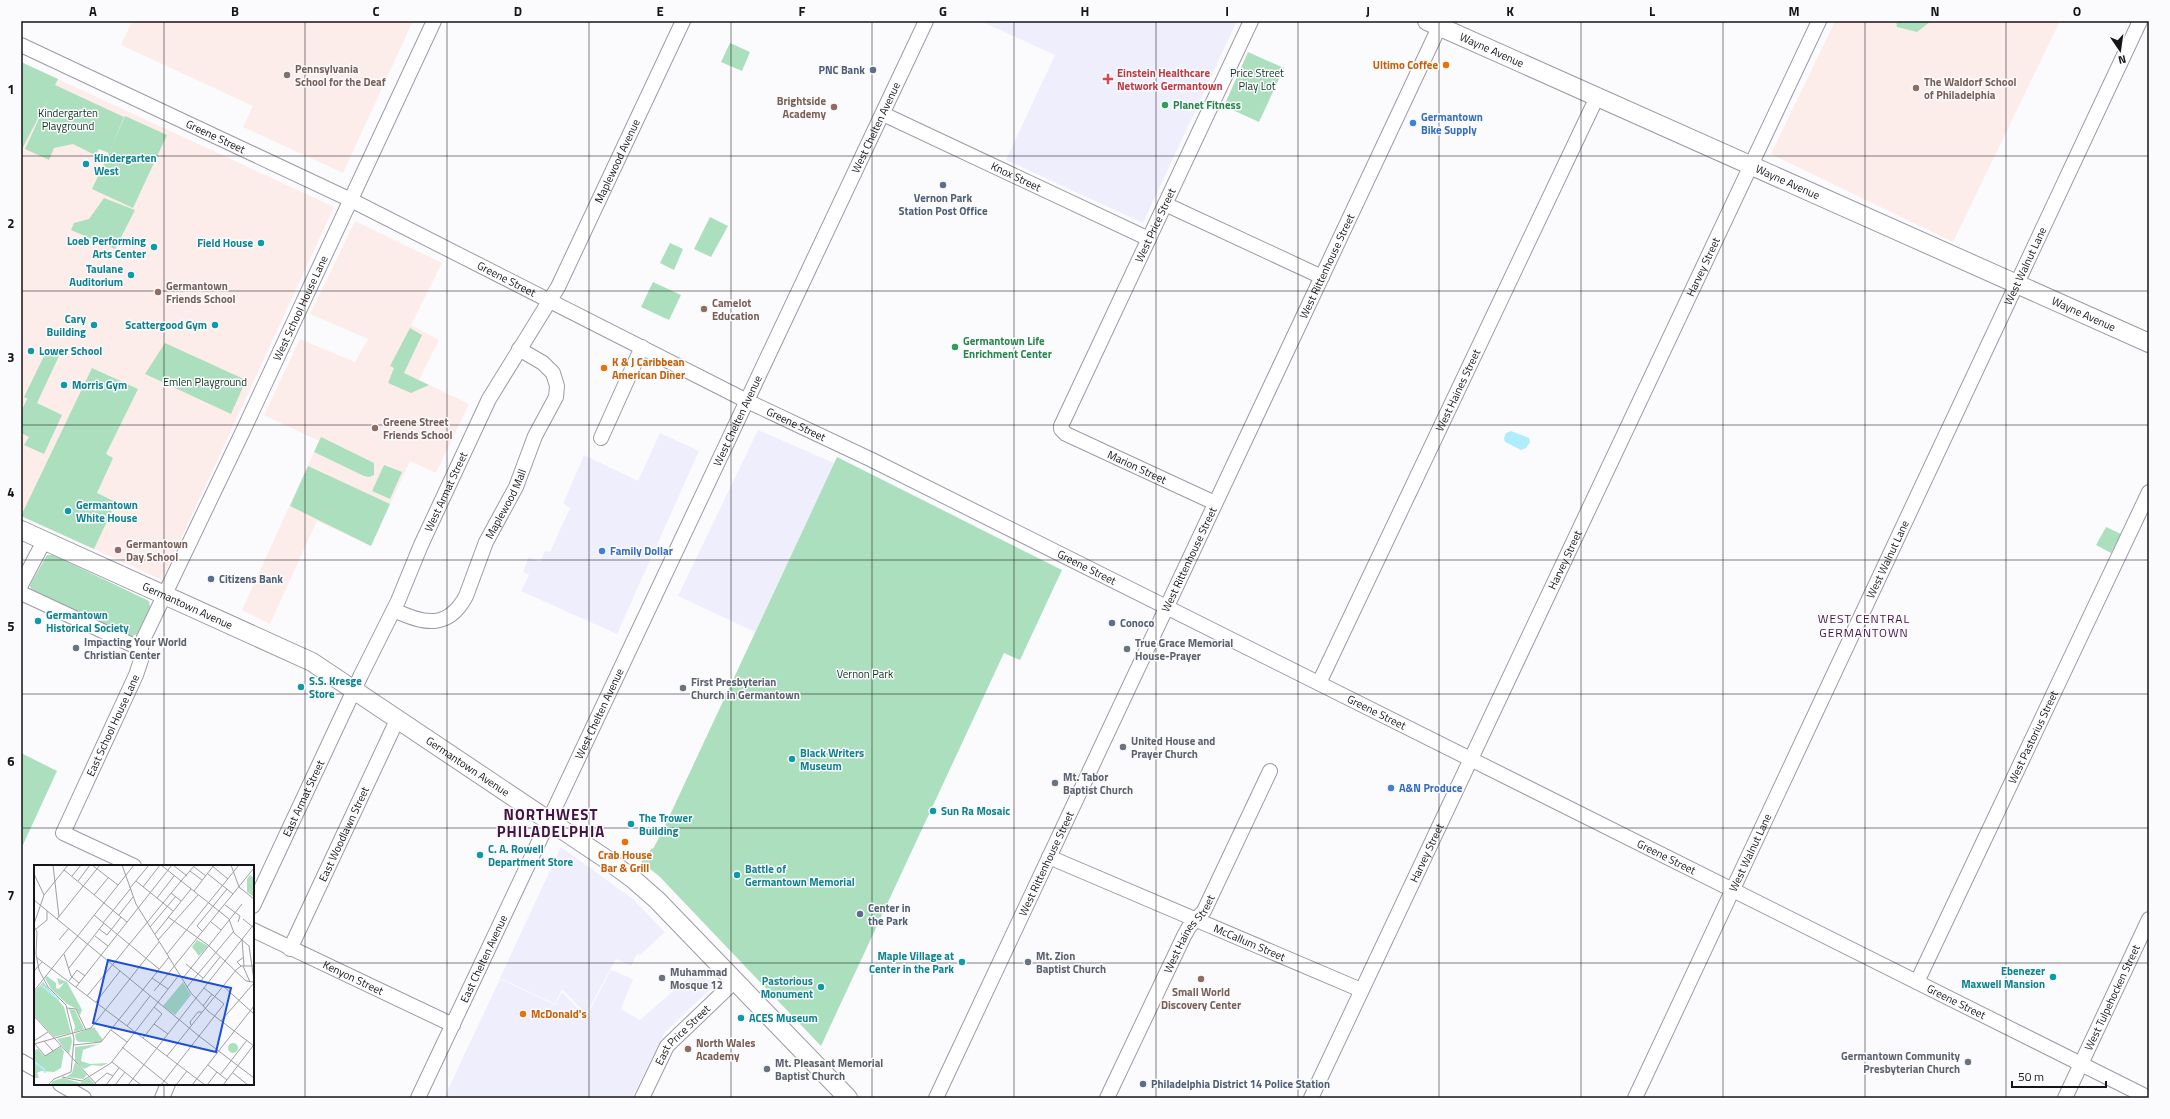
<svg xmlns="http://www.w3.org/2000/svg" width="2170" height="1119" viewBox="0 0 2170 1119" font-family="'Titillium Web',sans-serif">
<rect width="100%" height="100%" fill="#fbfbfd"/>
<g fill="#efeefd">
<polygon points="980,21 1237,21 1143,223 1006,160 1055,55"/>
<polygon points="758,430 834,463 755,632 678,596"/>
<polygon points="660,433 699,451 617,634 521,591 529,575 523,572 529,557 540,562 545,551 550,552 570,508 563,504 584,455 638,481"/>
<polygon points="561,847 633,899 665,932 640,955 637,954 631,966 616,959 586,1014 562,989 555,1004 500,978"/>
<polygon points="611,970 633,979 621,1009 640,1020 697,970 714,986 665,1032 632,1098 444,1098 500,979 555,1005 562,992 586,1017"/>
</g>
<g fill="#fdedea">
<polygon points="132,21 413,21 343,173 243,127 253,106 121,45"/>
<polygon points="1835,21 2060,21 1953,242 1771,154"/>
<polygon points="21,62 334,207 162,580 21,516"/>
<polygon points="355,221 442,263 411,325 439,340 419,380 469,404 436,473 410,461 371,546 317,521 270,624 242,610 319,441 264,415 300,339 355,362 368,339 310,314"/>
</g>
<g fill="#acdfbd">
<polygon points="1896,21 1931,21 1917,32 1897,27"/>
<polygon points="730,43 750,52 742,71 721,62"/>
<polygon points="1248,52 1284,68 1259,122 1224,106"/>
<polygon points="21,62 58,79 55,85 124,117 110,150 125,116 167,135 133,208 92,189 109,153 99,149 95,155 73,144 54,148 49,160 25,149 48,99 21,151"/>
<polygon points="104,198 135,210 115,249 71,230 74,223 89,219"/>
<polygon points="710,217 728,226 711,257 694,249"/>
<polygon points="670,243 683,249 674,270 660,263"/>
<polygon points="653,282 681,295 669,320 641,307"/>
<polygon points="410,328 422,335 404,373 429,385 411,393 388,383 394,368 390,366"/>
<polygon points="165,343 246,380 231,414 145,374"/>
<polygon points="47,350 59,356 37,403 62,415 44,454 24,445 29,437 21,433 21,412 27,399 30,400 24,397"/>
<polygon points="92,368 138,389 106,454 113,458 97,493 116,502 94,549 21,516"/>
<polygon points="321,437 374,463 374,475 369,477 364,476 314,452"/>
<polygon points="837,457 1062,570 1020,660 1004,653 821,1046 659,876 641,862 652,848 653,849 662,832"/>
<polygon points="384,465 402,472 390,499 372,491"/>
<polygon points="308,466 390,504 371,546 290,506"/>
<polygon points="2106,527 2121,534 2111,553 2096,545"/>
<polygon points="47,555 53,555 149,601 150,607 137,634 130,637 31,591 30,585"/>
<polygon points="21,753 57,771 21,849"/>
</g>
<polygon fill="#afedfd" points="1511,431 1529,438 1530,442 1526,448 1521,450 1505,442 1504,438 1506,433"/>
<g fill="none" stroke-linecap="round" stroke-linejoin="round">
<g stroke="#9c9ba6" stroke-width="16">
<g id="minor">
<path id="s1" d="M21,45L351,200L747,401L872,460L2149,1098"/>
<path id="s2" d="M883,114L1149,239"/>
<polyline points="1165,204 1322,277"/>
<polyline points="601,438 642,347"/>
<path id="s3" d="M1215,503L1066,434L1061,429V426L1251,21"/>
<polyline points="21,585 44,541"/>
<polyline points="21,593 141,649"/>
<path id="s4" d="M394,610C423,624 448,630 466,596L486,542L516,487L535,436L556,397L557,386L553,373L543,363L519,349"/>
<path id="s5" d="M1319,683L1597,97"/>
<path id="s6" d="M1049,857L1361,990"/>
<path id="s7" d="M134,866L63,833L136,675L141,660V644L243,431L434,21"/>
<path id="s8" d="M253,906L361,675L398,601L421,545L489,399L558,287L683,21"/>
<path id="s9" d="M253,930L453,1025"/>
<path id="s10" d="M290,949L398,718"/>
<path id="s11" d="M1917,982L2149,492"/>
<polyline points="21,1061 35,1069"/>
<polyline points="60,1084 84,1098"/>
<polyline points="162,1098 168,1084"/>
<path id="s12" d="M418,1098L926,21"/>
<path id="s13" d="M642,1098L667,1046L735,981"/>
<path id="s14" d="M936,1098L1442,21"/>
<path id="s15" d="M1107,1098L1184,936L1189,927L1204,911L1270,771"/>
<path id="s16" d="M1311,1098L1819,21"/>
<path id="s17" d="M1635,1098L2140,21"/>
<path id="s18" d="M2065,1098L2149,919"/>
</g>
</g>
<g stroke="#9c9ba6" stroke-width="20">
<g id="major">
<path id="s19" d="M1427,21L2149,343"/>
<path id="s20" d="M21,530L312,662L606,859L633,879L657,900L848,1098"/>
</g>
</g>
<use href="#minor" stroke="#fff" stroke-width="14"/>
<use href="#major" stroke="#fff" stroke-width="18"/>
</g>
<path fill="none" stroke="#151519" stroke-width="1" stroke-opacity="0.55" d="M164,21V866M305,21V1098M447,21V1098M589,21V1098M731,21V1098M872,21V1098M1014,21V1098M1156,21V1098M1298,21V1098M1439,21V1098M1581,21V1098M1723,21V1098M1865,21V1098M2006,21V1098M21,156H2149M21,291H2149M21,425H2149M21,560H2149M21,694H2149M21,828H2149M21,963H35M253,963H2149M164,1084V1098"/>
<g fill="#e8710a" stroke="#fbfbfd" stroke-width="1.5">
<circle cx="1446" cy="65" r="4"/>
<circle cx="604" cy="368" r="4"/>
<circle cx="625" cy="842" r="4"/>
<circle cx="523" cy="1014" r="4"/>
</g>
<g fill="#5c6f8a" stroke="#fbfbfd" stroke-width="1.5">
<circle cx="873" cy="70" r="4"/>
<circle cx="943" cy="185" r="4"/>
<circle cx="211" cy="579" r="4"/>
<circle cx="1112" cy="623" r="4"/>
<circle cx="860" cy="914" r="4"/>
<circle cx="1143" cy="1084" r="4"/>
</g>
<g fill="#8d6e63" stroke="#fbfbfd" stroke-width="1.5">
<circle cx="287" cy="75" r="4"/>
<circle cx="1916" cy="88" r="4"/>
<circle cx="834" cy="107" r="4"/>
<circle cx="158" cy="292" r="4"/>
<circle cx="704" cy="309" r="4"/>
<circle cx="375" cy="428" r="4"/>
<circle cx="118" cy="550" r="4"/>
<circle cx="1201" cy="979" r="4"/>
<circle cx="688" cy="1049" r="4"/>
</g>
<path fill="#e0444e" stroke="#fbfbfd" stroke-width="1.5" d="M1106 73h4v4h4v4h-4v4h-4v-4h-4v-4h4z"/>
<g fill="#2e9e5b" stroke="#fbfbfd" stroke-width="1.5">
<circle cx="1165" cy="105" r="4"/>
<circle cx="955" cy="347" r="4"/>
</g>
<g fill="#3f7fe0" stroke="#fbfbfd" stroke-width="1.5">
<circle cx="1413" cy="123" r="4"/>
<circle cx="602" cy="551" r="4"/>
<circle cx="1391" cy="788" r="4"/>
</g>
<g fill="#0f9aa8" stroke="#fbfbfd" stroke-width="1.5">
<circle cx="86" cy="164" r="4"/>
<circle cx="261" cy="243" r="4"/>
<circle cx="154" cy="247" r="4"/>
<circle cx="131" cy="275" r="4"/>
<circle cx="94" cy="325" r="4"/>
<circle cx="215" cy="325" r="4"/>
<circle cx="31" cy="351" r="4"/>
<circle cx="64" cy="385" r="4"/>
<circle cx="68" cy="511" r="4"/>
<circle cx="38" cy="621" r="4"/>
<circle cx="301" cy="687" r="4"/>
<circle cx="792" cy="759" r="4"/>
<circle cx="933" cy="811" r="4"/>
<circle cx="631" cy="824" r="4"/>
<circle cx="480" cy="855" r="4"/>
<circle cx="737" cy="875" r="4"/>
<circle cx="962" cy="962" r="4"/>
<circle cx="2053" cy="977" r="4"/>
<circle cx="821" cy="987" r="4"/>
<circle cx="741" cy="1018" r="4"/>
</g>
<g fill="#6b7280" stroke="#fbfbfd" stroke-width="1.5">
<circle cx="76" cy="648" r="4"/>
<circle cx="1127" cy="649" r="4"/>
<circle cx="683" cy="688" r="4"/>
<circle cx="1123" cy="747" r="4"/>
<circle cx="1055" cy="783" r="4"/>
<circle cx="1028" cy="962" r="4"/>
<circle cx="662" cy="978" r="4"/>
<circle cx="1968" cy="1062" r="4"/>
<circle cx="767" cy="1069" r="4"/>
</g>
<g text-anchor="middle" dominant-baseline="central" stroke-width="3" stroke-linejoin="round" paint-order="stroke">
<g font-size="11" fill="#151519" stroke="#fbfbfd">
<text stroke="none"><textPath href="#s19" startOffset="71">Wayne Avenue</textPath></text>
<text stroke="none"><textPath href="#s12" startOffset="1073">West Chelten Avenue</textPath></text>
<text stroke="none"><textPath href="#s1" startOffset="215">Greene Street</textPath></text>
<text stroke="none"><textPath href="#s8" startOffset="830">Maplewood Avenue</textPath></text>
<text stroke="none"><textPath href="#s2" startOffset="147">Knox Street</textPath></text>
<text stroke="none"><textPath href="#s19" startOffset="395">Wayne Avenue</textPath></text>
<text stroke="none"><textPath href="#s3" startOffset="396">West Price Street</textPath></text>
<text stroke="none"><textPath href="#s14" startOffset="919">West Rittenhouse Street</textPath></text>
<text stroke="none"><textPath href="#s16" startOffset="919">Harvey Street</textPath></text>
<text stroke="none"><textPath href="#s17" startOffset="919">West Walnut Lane</textPath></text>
<text stroke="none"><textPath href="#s1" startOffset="539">Greene Street</textPath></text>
<text stroke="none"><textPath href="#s7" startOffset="656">West School House Lane</textPath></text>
<text stroke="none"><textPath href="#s19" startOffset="719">Wayne Avenue</textPath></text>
<text stroke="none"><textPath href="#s5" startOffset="324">West Haines Street</textPath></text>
<text stroke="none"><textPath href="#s12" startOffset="749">West Chelten Avenue</textPath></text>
<text stroke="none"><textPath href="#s1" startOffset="863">Greene Street</textPath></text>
<text transform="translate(1137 467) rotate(25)">Marion Street</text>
<text stroke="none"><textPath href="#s8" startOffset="457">West Armat Street</textPath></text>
<text stroke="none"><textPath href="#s4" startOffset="185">Maplewood Mall</textPath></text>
<text stroke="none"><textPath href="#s16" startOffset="595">Harvey Street</textPath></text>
<text stroke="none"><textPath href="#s17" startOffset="595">West Walnut Lane</textPath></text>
<text stroke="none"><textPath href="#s14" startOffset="595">West Rittenhouse Street</textPath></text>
<text stroke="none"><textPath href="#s1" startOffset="1187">Greene Street</textPath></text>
<text stroke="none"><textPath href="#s20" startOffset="183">Germantown Avenue</textPath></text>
<text stroke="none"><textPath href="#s1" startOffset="1511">Greene Street</textPath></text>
<text stroke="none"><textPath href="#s12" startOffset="425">West Chelten Avenue</textPath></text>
<text stroke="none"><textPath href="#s7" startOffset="197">East School House Lane</textPath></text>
<text stroke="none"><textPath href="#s11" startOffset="271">West Pastorius Street</textPath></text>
<text stroke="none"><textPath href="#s20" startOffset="507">Germantown Avenue</textPath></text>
<text stroke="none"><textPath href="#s8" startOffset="119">East Armat Street</textPath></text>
<text stroke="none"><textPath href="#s10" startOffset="127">East Woodlawn Street</textPath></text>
<text stroke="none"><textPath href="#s16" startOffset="271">Harvey Street</textPath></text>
<text stroke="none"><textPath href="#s17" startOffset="271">West Walnut Lane</textPath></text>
<text stroke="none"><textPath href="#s1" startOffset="1835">Greene Street</textPath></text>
<text stroke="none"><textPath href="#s14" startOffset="259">West Rittenhouse Street</textPath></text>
<text stroke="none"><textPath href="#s15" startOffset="184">West Haines Street</textPath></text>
<text stroke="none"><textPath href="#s6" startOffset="218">McCallum Street</textPath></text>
<text stroke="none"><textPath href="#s12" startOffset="154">East Chelten Avenue</textPath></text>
<text stroke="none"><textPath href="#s9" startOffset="111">Kenyon Street</textPath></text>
<text stroke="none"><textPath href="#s18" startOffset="111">West Tulpehocken Street</textPath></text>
<text stroke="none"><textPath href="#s1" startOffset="2159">Greene Street</textPath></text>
<text stroke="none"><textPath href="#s13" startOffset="76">East Price Street</textPath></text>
</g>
<g font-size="11" font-weight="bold" fill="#c56008" stroke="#fbfbfd" text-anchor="start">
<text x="1438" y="65" text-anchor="end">Ultimo Coffee</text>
<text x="612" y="362">K &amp; J Caribbean<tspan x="612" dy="13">American Diner</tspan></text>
<text x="625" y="855" text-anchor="middle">Crab House<tspan x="625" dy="13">Bar &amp; Grill</tspan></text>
<text x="531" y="1014">McDonald's</text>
</g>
<g font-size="11" font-weight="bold" fill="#785e54" stroke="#fbfbfd" text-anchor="start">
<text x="295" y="69">Pennsylvania<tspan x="295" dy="13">School for the Deaf</tspan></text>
<text x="1924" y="82">The Waldorf School<tspan x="1924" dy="13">of Philadelphia</tspan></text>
<text x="826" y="101" text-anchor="end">Brightside<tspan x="826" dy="13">Academy</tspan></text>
<text x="166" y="286">Germantown<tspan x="166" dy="13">Friends School</tspan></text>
<text x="712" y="303">Camelot<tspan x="712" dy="13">Education</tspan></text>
<text x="383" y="422">Greene Street<tspan x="383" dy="13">Friends School</tspan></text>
<text x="126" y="544">Germantown<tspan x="126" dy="13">Day School</tspan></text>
<text x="1201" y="992" text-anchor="middle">Small World<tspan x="1201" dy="13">Discovery Center</tspan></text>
<text x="696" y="1043">North Wales<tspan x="696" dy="13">Academy</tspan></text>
</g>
<g font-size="11" font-weight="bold" fill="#4e5e75" stroke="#fbfbfd" text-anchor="start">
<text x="865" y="70" text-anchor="end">PNC Bank</text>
<text x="943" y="198" text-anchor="middle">Vernon Park<tspan x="943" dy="13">Station Post Office</tspan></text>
<text x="219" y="579">Citizens Bank</text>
<text x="1120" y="623">Conoco</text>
<text x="868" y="908">Center in<tspan x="868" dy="13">the Park</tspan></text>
<text x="1151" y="1084">Philadelphia District 14 Police Station</text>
</g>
<g font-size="11" font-weight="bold" fill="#be3a42" stroke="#fbfbfd" text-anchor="start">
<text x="1117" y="73">Einstein Healthcare<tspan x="1117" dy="13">Network Germantown</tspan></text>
</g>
<g font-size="11" fill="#0d321e" stroke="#fbfbfd">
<text x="1257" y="73">Price Street<tspan x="1257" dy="13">Play Lot</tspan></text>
<text x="68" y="113">Kindergarten<tspan x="68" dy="13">Playground</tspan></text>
<text x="205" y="382">Emlen Playground</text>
<text x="865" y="674">Vernon Park</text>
</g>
<g font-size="11" font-weight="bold" fill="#27864d" stroke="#fbfbfd" text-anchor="start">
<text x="1173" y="105">Planet Fitness</text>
<text x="963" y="341">Germantown Life<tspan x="963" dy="13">Enrichment Center</tspan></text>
</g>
<g font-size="11" font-weight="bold" fill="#366cbe" stroke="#fbfbfd" text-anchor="start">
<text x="1421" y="117">Germantown<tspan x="1421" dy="13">Bike Supply</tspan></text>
<text x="610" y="551">Family Dollar</text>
<text x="1399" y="788">A&amp;N Produce</text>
</g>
<g font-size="11" font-weight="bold" fill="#0d838f" stroke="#fbfbfd" text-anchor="start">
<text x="94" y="158">Kindergarten<tspan x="94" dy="13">West</tspan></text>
<text x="146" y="241" text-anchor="end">Loeb Performing<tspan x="146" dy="13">Arts Center</tspan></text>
<text x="253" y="243" text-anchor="end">Field House</text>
<text x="123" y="269" text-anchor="end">Taulane<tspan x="123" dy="13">Auditorium</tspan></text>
<text x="86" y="319" text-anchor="end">Cary<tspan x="86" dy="13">Building</tspan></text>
<text x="207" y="325" text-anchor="end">Scattergood Gym</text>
<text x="39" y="351">Lower School</text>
<text x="72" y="385">Morris Gym</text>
<text x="76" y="505">Germantown<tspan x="76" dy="13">White House</tspan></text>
<text x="46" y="615">Germantown<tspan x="46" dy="13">Historical Society</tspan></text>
<text x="309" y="681">S.S. Kresge<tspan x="309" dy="13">Store</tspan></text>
<text x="800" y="753">Black Writers<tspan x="800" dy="13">Museum</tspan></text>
<text x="941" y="811">Sun Ra Mosaic</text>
<text x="639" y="818">The Trower<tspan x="639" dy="13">Building</tspan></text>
<text x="488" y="849">C. A. Rowell<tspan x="488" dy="13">Department Store</tspan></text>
<text x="745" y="869">Battle of<tspan x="745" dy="13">Germantown Memorial</tspan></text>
<text x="954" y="956" text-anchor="end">Maple Village at<tspan x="954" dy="13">Center in the Park</tspan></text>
<text x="2045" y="971" text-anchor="end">Ebenezer<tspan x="2045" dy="13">Maxwell Mansion</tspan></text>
<text x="813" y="981" text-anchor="end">Pastorious<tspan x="813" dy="13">Monument</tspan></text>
<text x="749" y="1018">ACES Museum</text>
</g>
<g font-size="11" font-weight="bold" fill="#5b616d" stroke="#fbfbfd" text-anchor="start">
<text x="84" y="642">Impacting Your World<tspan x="84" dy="13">Christian Center</tspan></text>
<text x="1135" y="643">True Grace Memorial<tspan x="1135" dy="13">House-Prayer</tspan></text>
<text x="691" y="682">First Presbyterian<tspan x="691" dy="13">Church in Germantown</tspan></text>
<text x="1131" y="741">United House and<tspan x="1131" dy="13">Prayer Church</tspan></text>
<text x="1063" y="777">Mt. Tabor<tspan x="1063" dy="13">Baptist Church</tspan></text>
<text x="1036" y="956">Mt. Zion<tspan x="1036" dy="13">Baptist Church</tspan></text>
<text x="670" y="972">Muhammad<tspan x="670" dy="13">Mosque 12</tspan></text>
<text x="1960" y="1056" text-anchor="end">Germantown Community<tspan x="1960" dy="13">Presbyterian Church</tspan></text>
<text x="775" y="1063">Mt. Pleasant Memorial<tspan x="775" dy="13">Baptist Church</tspan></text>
</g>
<g font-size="12" letter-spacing="1" fill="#431344" stroke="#fbfbfd">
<text x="1864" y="618">WEST CENTRAL<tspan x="1864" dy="14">GERMANTOWN</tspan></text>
</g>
<g font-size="15" font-weight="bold" letter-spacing="1" fill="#431344" stroke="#fbfbfd">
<text x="551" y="814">NORTHWEST<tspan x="551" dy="17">PHILADELPHIA</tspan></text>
</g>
</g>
<g transform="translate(34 865)">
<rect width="220" height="220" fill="#fbfbfd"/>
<path d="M216,10L220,13V32L213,27V14ZM163,75L174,81L165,91L158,82ZM13,111L22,118V123L25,124L30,118L25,120L23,113L33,117L48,145L46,150L41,143L33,139L17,124L11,113ZM9,117L30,142L37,168L20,172L0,150V127ZM149,117L157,130L141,150L129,141ZM35,144L41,145L50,164L40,167L41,161ZM60,162L69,175L67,177H45L42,175L41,169ZM37,171L38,177L35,189L23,174ZM194 183a5 5 0 1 1 10 0a5 5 0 1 1-10 0ZM65,179L49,185L47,196L56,199L74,198L68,201L58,200L50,204L41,196V182ZM27,182L30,186L27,203L20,207L7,206L3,208L5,213H0V185L4,184L10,191ZM41,197L53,210L49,214L32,212L38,208ZM29,213L46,218L55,213L62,220H16L19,216Z" fill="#acdfbd"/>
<path fill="none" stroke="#afedfd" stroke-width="2" d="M7,120L25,135M0,197L10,204L11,208"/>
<path fill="none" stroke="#9f9fa2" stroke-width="1" d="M19,0L25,52M58,0L84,20M88,0L102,39L157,128L174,146L220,181M127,0L195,54L200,68L215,81L220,115M139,0L153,11M177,0L194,14M197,0L205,22L220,34M160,2L172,11M30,5L93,57M156,6L168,15M0,9L10,30M174,9L199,29M38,11L47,0M44,16L56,0M102,16L139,46M147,16L161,0M109,22L126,0M96,23L115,0M160,26L180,0M137,28L147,36M60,30L74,13M123,33L140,11M0,35L165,171L220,213M191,40L206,51L204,57M60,50L125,104M85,50L99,32M134,52L174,80L212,116L220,117M23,54L66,0M209,54L220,63M177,57L187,65M69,58L97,23M0,59L10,30L34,0M0,61L3,67L2,89L5,105L14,122L32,140L40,174L37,207L20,214L14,220M116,62L142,31M2,64L13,55V46M65,64L73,70L87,52M169,67L163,61L193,24M121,69L157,24M61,71L74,81M208,74L210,101M25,75L35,63M124,75L164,30M30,89L37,111L45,118M133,89L205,0M2,92L171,220M152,99L169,113M207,101L203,97L210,92M209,101L216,117M35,103L70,58M0,106L8,97M118,113L134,124M149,113L208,39M35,116L43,105L51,111M167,116L186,92M189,121L220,149M42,122L138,0M153,122L199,67M0,126L100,0M120,126L220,3M53,131L147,16M62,137L86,106M169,141L178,129M33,143L42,144L52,165M0,151L63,220M187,156L220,118M120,159L134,169M157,160L156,157L164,147H168M93,161L116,131M77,165L93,177M109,173L128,149L120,142M0,176L14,167M10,176L19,186M0,179L57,163L125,77M1,179L11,191L27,181M40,180L67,177L135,92M88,182L135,220M133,191L202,105L207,101H219M78,197L107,220M174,200L193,215M199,208L214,220M186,210L213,175M28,212L48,216L77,198L145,110M61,218L73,208L79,211M72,220L85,203M81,220L91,207M94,220L220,59M127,220L190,139L170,123M142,220L153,206M158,220L220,141M173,220L183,207M189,220L219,181"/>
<path fill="#1d4ed8" fill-opacity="0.15" stroke="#1d4ed8" stroke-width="2" d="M74,95L197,123L182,187L59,158Z"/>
<rect width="220" height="220" fill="none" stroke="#151519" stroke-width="2"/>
</g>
<rect width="2170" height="1119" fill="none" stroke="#fbfbfd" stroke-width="44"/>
<g transform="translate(2120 50) rotate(167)" stroke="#fbfbfd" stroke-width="3" paint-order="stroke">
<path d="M0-3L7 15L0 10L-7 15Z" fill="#151519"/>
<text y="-6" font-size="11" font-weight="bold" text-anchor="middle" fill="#151519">N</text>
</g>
<path d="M2012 1081v6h94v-6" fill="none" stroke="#151519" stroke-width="2"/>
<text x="2018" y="1081" font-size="12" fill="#151519" stroke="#fbfbfd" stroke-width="3" paint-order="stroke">50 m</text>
<rect x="22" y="22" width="2126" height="1075" fill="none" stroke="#151519" stroke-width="1.5"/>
<g font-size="13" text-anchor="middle" font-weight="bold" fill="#151519">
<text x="93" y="16">A</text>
<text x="235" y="16">B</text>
<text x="376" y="16">C</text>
<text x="518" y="16">D</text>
<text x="660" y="16">E</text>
<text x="802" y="16">F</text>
<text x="943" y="16">G</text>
<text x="1085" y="16">H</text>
<text x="1227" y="16">I</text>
<text x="1368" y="16">J</text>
<text x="1510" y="16">K</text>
<text x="1652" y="16">L</text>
<text x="1794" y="16">M</text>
<text x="1935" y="16">N</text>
<text x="2077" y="16">O</text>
<text x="11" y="94">1</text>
<text x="11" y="228">2</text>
<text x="11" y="362">3</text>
<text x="11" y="497">4</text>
<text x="11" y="631">5</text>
<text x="11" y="766">6</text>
<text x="11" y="900">7</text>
<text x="11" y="1034">8</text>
</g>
</svg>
